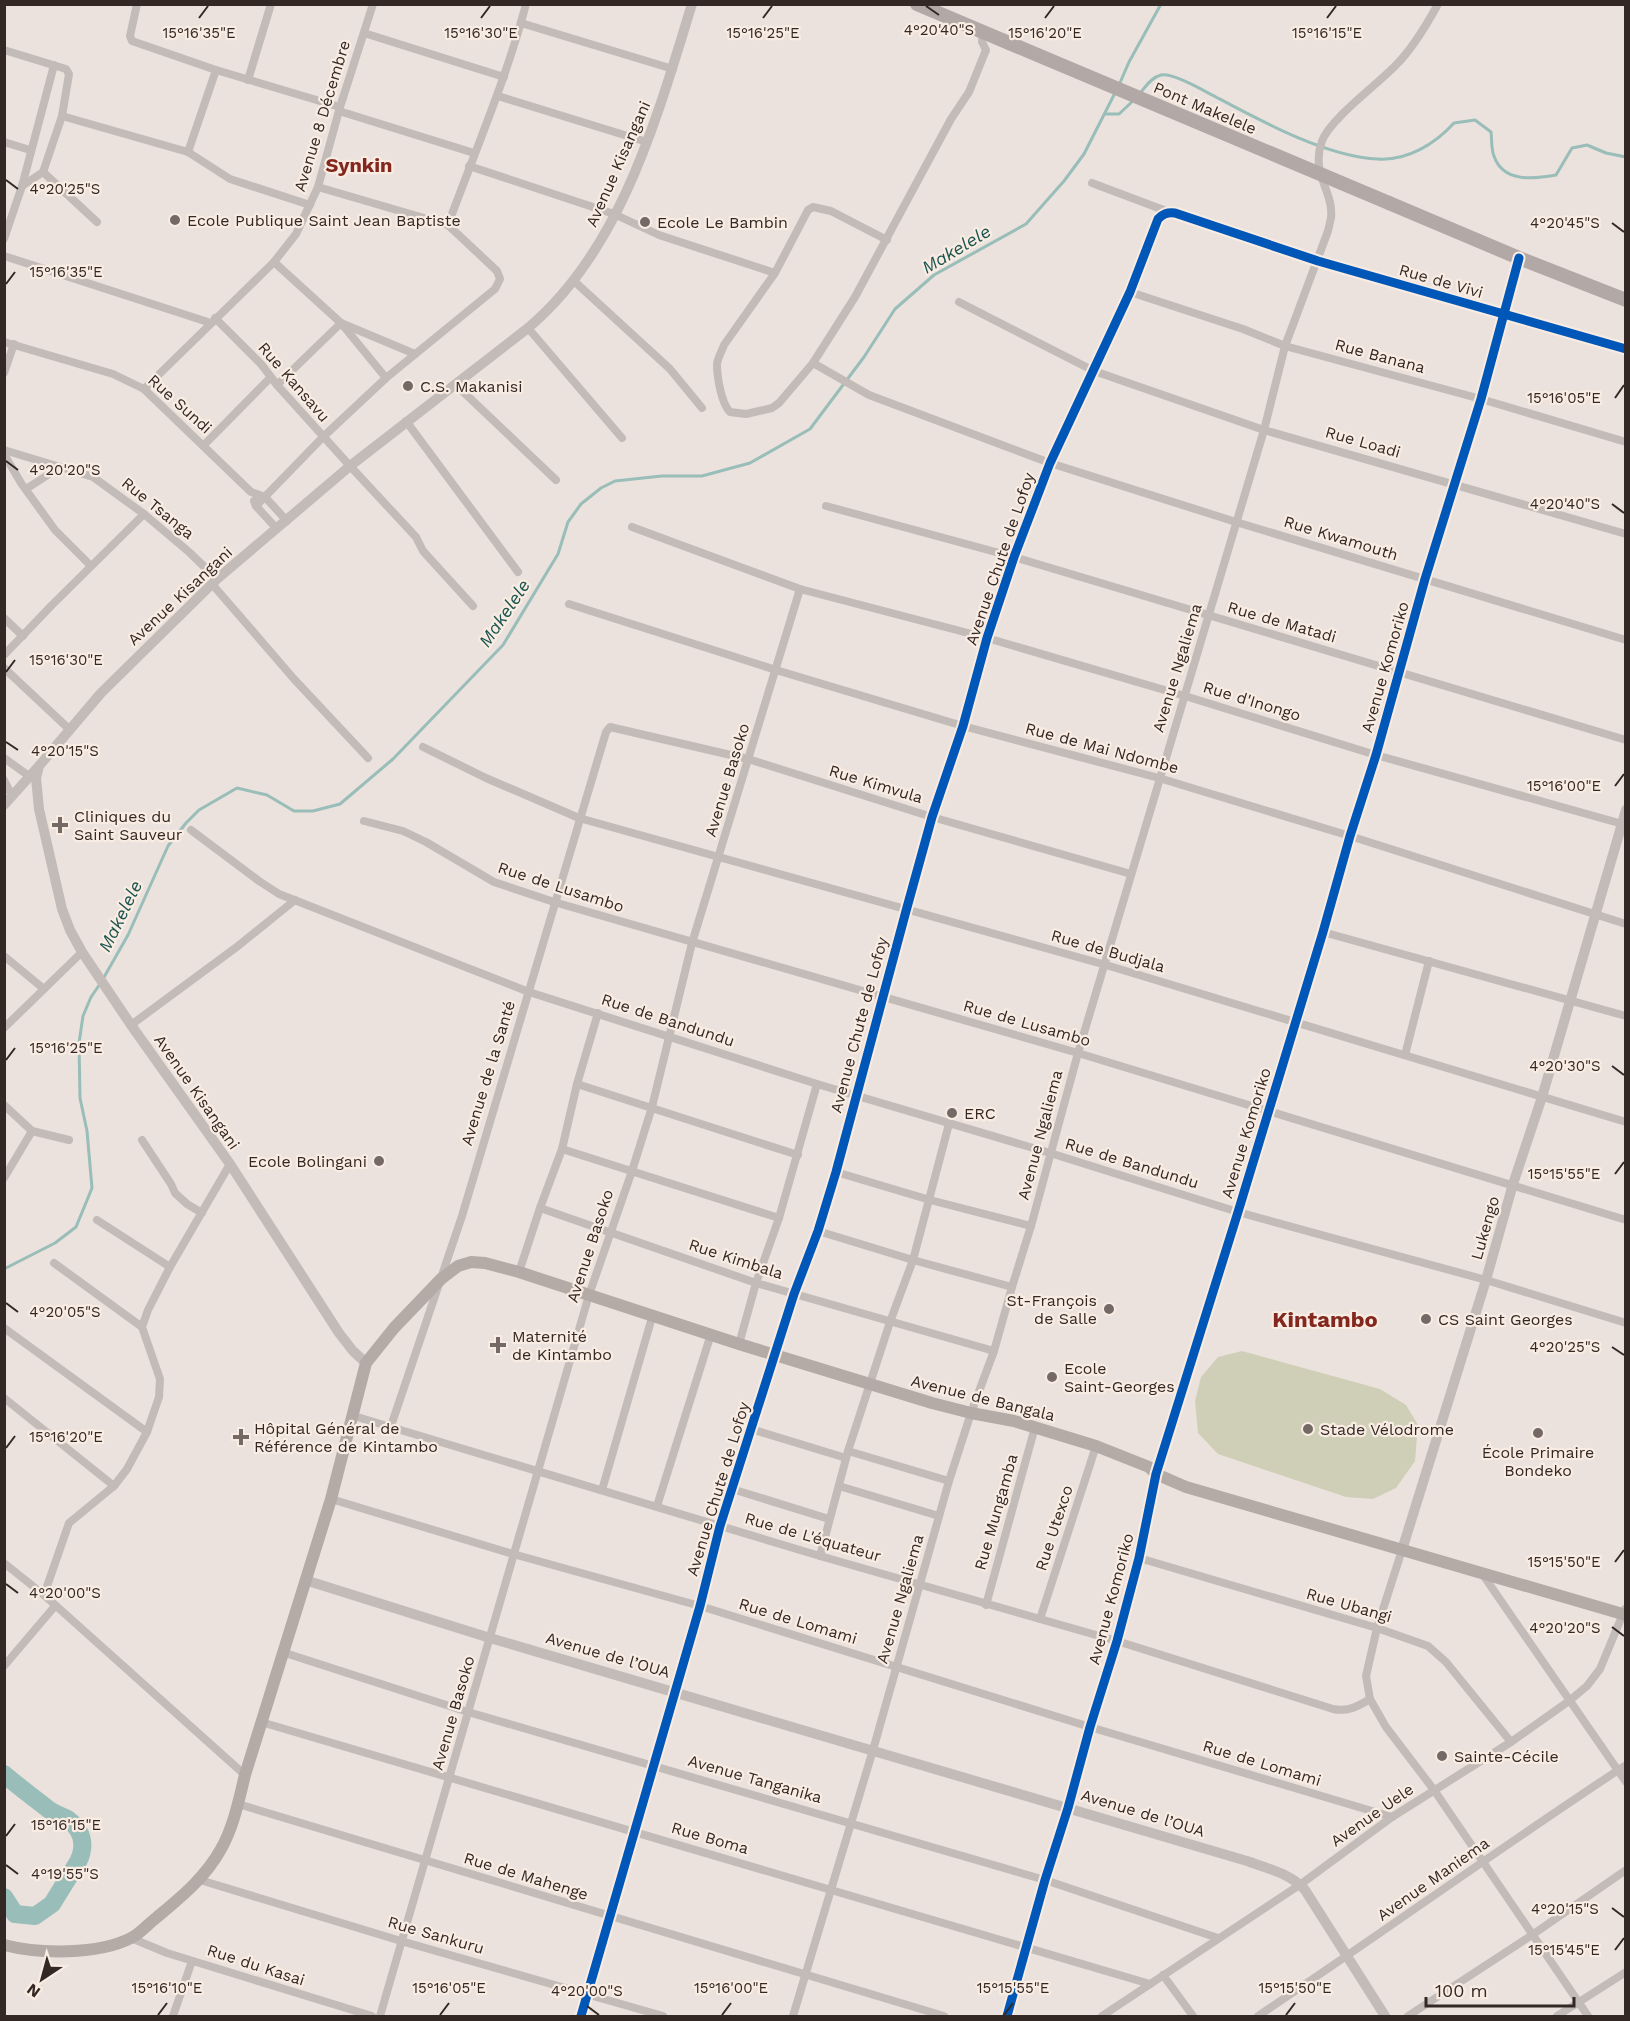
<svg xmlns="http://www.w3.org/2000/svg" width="1630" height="2021" viewBox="0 0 1630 2021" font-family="'Work Sans',sans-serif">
<rect width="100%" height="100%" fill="#ebe2dd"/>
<polygon fill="#cfcfb7" points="1242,1351 1380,1389 1406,1405 1418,1425 1415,1461 1396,1488 1373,1499 1346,1497 1218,1454 1198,1433 1195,1401 1201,1377 1218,1357"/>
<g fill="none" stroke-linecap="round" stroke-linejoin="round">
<g stroke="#99bdb8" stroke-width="3">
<polyline points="1119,85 1129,62 1161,4"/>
<path d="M1141,92C1146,86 1152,77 1161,75C1174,73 1204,91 1216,97C1261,121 1327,157 1378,159C1407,161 1435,144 1454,123L1475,120L1491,132C1492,139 1491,149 1494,156C1503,183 1534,179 1556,175L1572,148L1587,145L1606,153L1626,157"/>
<polyline points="1105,114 1119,114 1134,100"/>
<polyline points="103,979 128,935 168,846 186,823 199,810 237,788 267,795 294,811 313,811 340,804 393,759 503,645 558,554 568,522 581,504 601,488 615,481 662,476 702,476 750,463 810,429 864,357 895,309 934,275 1026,224 1064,181 1084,154 1116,91"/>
<polyline points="4,1269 55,1243 76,1227 92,1188 87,1131 80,1098 79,1043 83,1016 91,997 100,984"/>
</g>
<path stroke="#99bdb8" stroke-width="18" d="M4,1774C18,1786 34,1798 48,1809C54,1814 63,1816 69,1820C83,1831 86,1846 78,1862L52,1904L35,1916L15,1914L4,1897"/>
<g stroke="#c3bbb7" stroke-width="8">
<polyline points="137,4 130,36 132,41 216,70 340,107"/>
<polyline points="521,23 673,69"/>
<polyline points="364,33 504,77"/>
<polyline points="4,50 66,69 69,74 62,116 43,172 22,186"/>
<polyline points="248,80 271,4"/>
<polyline points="498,96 647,142"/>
<polyline points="339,111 474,153"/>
<polyline points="62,116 188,152 230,179 310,205"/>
<polyline points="4,142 30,150"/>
<polyline points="188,152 216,70"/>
<polyline points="469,166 614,214 659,235 775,273"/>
<polyline points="43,172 97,222"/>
<polyline points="1092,183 1169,212"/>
<path d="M448,225C475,151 506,80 526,4"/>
<polyline points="4,239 22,186 54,65"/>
<path d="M887,240L831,211L813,207L808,210L775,273L724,345C722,351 718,357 717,364C717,376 721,403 730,412L746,414L772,408L779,403L813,363L855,297L951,119L969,92L986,50L982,42L983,32"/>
<polyline points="4,256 211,323"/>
<polyline points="274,262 341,323 386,378"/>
<polyline points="574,281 670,369 702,408"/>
<polyline points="1130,292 1243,329 1285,346 1481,399 1626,442"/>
<polyline points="959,302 1094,371 1264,430 1626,534"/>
<polyline points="215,318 261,364 277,385 350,466 416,537 423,551 473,606"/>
<polyline points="528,328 622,438"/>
<polyline points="4,342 113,374 144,389 251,492 265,497 287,521"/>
<polyline points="813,363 869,395 1050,463 1236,522 1626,640"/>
<polyline points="4,373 14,344"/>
<polyline points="455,384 556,480"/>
<polyline points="277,385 341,323 415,354"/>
<polyline points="144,389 274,262 296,234 318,187 340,107 373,4"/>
<polyline points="406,421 518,572"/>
<polyline points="204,445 271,377"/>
<polyline points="4,450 93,477 144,514 189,552 217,579"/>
<polyline points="4,454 21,483 55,530 91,566"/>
<polyline points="26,489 60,467"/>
<polyline points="254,501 256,506 277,529"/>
<polyline points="256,506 323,437 386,378 495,289 500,279 497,271 448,225 318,187"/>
<polyline points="826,506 1014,557 1626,740"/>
<polyline points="632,527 800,589 987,638 1185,696 1376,755 1626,825"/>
<polyline points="212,584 294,679 368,758"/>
<polyline points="569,604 776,670 963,726 1159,778 1350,836 1626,924"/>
<polyline points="4,618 23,636"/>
<polyline points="4,655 52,605 144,514"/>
<polyline points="4,668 69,729"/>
<polyline points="423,747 486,778 579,818 1106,965 1626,1122"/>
<polyline points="4,758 29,776"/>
<polyline points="4,780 12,796"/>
<polyline points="364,821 403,831 426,842 494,882 554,902 1078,1053 1626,1220"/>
<polyline points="191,830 259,881 279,894 529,992 817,1084 1050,1153 1238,1212 1486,1280 1626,1323"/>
<polyline points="1323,932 1626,1016"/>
<polyline points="4,956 44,989"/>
<polyline points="131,1025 238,946 295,900"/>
<polyline points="4,1028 82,952"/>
<polyline points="1405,1055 1429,961"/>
<polyline points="577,1084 798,1155"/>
<polyline points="4,1105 32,1131 69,1140"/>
<polyline points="142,1140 171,1184 175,1193 187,1204 202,1213"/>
<polyline points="562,1149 779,1218"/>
<polyline points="836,1172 930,1200 1031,1226"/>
<polyline points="4,1178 32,1131"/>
<polyline points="540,1208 756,1283 994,1351"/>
<polyline points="97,1220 170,1267"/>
<polyline points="818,1231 913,1260 1012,1287"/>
<polyline points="54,1263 142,1327"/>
<polyline points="519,1272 540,1208 562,1149 577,1084 598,1013"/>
<polyline points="4,1328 147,1432"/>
<polyline points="739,1344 756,1283 779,1218 817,1084"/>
<polyline points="4,1398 114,1486"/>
<path d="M354,1416L820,1556L1117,1641L1333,1709C1347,1712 1357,1707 1370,1699"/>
<polyline points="391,1426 462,1216 606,732 610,727 748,759 932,817 1131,874"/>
<polyline points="751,1429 846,1458"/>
<polyline points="848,1451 949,1481"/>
<polyline points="1156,1474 1238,1212 1323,932 1350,836 1376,755 1425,579 1481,399 1519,258"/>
<polyline points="839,1486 939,1516"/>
<polyline points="732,1489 829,1519"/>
<polyline points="602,1490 653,1314"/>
<polyline points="331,1499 513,1554 700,1606 1090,1727 1392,1817"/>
<polyline points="657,1506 711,1334"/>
<polyline points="1402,1550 1377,1628 1366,1676 1370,1699 1386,1727 1434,1790 1588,2016"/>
<polyline points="820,1556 848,1451 890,1322 913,1260 949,1124"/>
<polyline points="1139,1558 1377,1628 1428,1646 1446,1662 1511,1742"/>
<polyline points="4,1563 44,1595 245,1775"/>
<polyline points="1481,1572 1626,1782"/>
<polyline points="44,1595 69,1523 114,1486 127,1469 147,1432 159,1397 160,1379 142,1327 148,1310 170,1267 230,1164"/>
<polyline points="986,1605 1035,1427"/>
<polyline points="1040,1619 1096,1446"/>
<polyline points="282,1652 468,1712 1045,1880 1218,1938"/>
<polyline points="4,1666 55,1606"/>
<polyline points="261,1722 1150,1984"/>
<polyline points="238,1804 944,2016"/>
<polyline points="200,1880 401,1941 663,2016"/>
<polyline points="131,1938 167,1953 372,2016"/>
<polyline points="1163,1975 1193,2016"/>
<polyline points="173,2016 192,1961"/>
<polyline points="380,2016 589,1295 632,1171 652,1107 692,943 800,589"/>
<path d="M581,2016L700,1606L720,1526L794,1294L818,1231L836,1172L906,911L932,817L963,726L987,638L1014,557L1050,463L1130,292L1158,219C1163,214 1167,212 1175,213L1318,261L1626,349"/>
<path d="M793,2016L873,1750L949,1481L971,1413L994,1351L1012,1287L1031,1226L1078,1053L1264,430L1285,346L1328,231C1329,227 1330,222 1331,218C1334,191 1310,174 1322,141C1330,119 1378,84 1396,65C1413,48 1426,26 1438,4"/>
<polyline points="1102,2016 1301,1884 1392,1817 1511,1742 1569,1701 1587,1686 1600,1669 1625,1609"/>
<path d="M1258,2016C1381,1934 1501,1847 1626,1765"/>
<polyline points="1408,2016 1532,1935 1626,1870"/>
<polyline points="1557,2016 1626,1972"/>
</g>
<g stroke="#c3bbb7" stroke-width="10">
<polyline points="4,805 38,767"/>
<path d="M366,1363L353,1351L339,1333L230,1164L131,1025L82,952L70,930L62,909L39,809L36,778L39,766L101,693L217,579L350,466L528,328C622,249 657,117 692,4"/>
<polyline points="1402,1550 1486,1280 1513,1184 1542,1097 1626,810"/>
<path d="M305,1580L490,1638L1247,1861C1266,1868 1292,1874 1305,1890L1385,2016"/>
<polyline points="1007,2016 1045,1880 1068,1808 1090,1727 1117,1641 1139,1558 1156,1474"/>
</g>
<path stroke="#b4aba7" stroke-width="12" d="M4,1945C39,1954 98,1955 131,1938C140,1934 148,1924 156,1918C181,1897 205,1878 221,1849C234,1826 239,1799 245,1775L331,1499L366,1363L394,1328L441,1279L458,1266L471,1262L485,1263L519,1272L739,1344L932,1403L971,1413L1014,1421L1096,1446L1149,1467L1156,1474L1186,1487L1626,1615"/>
<g stroke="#b2a9a6" stroke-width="14">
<polyline points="917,4 1009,43"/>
<polyline points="1389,203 1519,258 1626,300"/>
</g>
<polyline stroke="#b2a9a6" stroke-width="14" points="1009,43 1389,203"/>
<g stroke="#f9ece3" stroke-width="13">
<g id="cycleway">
<path d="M581,2016L700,1606L720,1526L794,1294L818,1231L836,1172L906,911L932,817L963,726L987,638L1014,557L1050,463L1130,292L1158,219C1163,214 1167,212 1175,213L1318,261L1626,349"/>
<polyline points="1007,2016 1045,1880 1068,1808 1090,1727 1117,1641 1139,1558 1156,1474 1238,1212 1323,932 1350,836 1376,755 1425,579 1481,399 1519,258"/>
</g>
</g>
<use href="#cycleway" stroke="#0057b8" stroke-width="9"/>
</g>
<path fill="none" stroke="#342825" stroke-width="2" d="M926,6L939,15M199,18L208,6M481,18L490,6M763,18L772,6M1045,18L1054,6M1327,18L1336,6M6,180L18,189M1612,223L1624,232M6,284L15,272M1615,398L1624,385M6,461L18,470M1612,504L1624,513M6,672L15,660M6,742L18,750M1615,786L1624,774M6,1060L15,1048M1612,1066L1624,1075M1615,1174L1624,1162M6,1303L18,1312M1612,1347L1624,1355M6,1448L15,1436M1615,1562L1624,1550M6,1584L18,1593M1612,1627L1624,1636M6,1836L15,1824M6,1865L18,1874M1612,1908L1624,1917M1615,1950L1624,1938M587,2006L599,2015M158,2015L167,2003M440,2015L449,2003M722,2015L731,2003M1004,2015L1013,2003M1286,2015L1295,2003"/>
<g fill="#746965" stroke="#f9ece3" stroke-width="2">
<circle cx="175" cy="220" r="6"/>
<circle cx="645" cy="222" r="6"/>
<circle cx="408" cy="386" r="6"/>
<path d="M57 816h6v6h6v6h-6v6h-6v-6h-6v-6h6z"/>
<circle cx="952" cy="1113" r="6"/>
<circle cx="379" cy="1161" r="6"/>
<circle cx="1109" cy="1309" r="6"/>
<circle cx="1426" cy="1319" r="6"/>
<path d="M495 1336h6v6h6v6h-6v6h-6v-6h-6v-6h6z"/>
<circle cx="1052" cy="1377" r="6"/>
<circle cx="1308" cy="1429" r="6"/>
<circle cx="1538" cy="1433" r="6"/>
<path d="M238 1428h6v6h6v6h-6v6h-6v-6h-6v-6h6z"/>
<circle cx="1442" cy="1756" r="6"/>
</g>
<g text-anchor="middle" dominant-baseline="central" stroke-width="4.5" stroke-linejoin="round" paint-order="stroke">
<g font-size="16" fill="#342825" stroke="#f9ece3">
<text transform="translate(1205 108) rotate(23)">Pont Makelele</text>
<text transform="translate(322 116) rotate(-73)">Avenue 8 Décembre</text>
<text transform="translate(618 164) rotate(-66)">Avenue Kisangani</text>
<text transform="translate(1441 281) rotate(16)">Rue de Vivi</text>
<text transform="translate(1380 356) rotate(15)">Rue Banana</text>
<text transform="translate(294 382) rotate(49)">Rue Kansavu</text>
<text transform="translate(180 404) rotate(42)">Rue Sundi</text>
<text transform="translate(1363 442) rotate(16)">Rue Loadi</text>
<text transform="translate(158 508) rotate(39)">Rue Tsanga</text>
<text transform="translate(1341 538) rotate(17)">Rue Kwamouth</text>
<text transform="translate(1000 559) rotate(-71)">Avenue Chute de Lofoy</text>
<text transform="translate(180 596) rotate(-43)">Avenue Kisangani</text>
<text transform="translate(1282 622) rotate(16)">Rue de Matadi</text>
<text transform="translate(1385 667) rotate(-74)">Avenue Komoriko</text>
<text transform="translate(1177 668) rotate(-73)">Avenue Ngaliema</text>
<text transform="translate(1252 701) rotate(17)">Rue d'Inongo</text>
<text transform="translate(1102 748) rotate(15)">Rue de Mai Ndombe</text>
<text transform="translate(727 780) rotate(-73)">Avenue Basoko</text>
<text transform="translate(876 784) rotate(17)">Rue Kimvula</text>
<text transform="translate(561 887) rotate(18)">Rue de Lusambo</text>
<text transform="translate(1108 951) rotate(16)">Rue de Budjala</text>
<text transform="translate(668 1020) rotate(18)">Rue de Bandundu</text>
<text transform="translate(1027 1023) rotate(16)">Rue de Lusambo</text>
<text transform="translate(859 1025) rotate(-75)">Avenue Chute de Lofoy</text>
<text transform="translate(488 1073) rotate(-73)">Avenue de la Santé</text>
<text transform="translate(197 1092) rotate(55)">Avenue Kisangani</text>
<text transform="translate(1246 1133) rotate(-73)">Avenue Komoriko</text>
<text transform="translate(1040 1135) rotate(-75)">Avenue Ngaliema</text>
<text transform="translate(1132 1163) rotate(17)">Rue de Bandundu</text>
<text transform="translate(1485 1228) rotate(-74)">Lukengo</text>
<text transform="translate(590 1246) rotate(-72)">Avenue Basoko</text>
<text transform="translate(736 1259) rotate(18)">Rue Kimbala</text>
<text transform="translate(983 1398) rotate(14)">Avenue de Bangala</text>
<text transform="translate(718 1489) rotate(-73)">Avenue Chute de Lofoy</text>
<text transform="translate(996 1512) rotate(-74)">Rue Mungamba</text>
<text transform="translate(1054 1528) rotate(-72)">Rue Utexco</text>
<text transform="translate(813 1537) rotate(16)">Rue de L'équateur</text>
<text transform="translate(900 1599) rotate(-74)">Avenue Ngaliema</text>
<text transform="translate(1111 1599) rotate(-75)">Avenue Komoriko</text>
<text transform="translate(1349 1605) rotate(16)">Rue Ubangi</text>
<text transform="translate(798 1621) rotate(17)">Rue de Lomami</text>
<text transform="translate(608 1655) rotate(16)">Avenue de l’OUA</text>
<text transform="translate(453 1713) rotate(-74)">Avenue Basoko</text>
<text transform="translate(1262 1763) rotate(17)">Rue de Lomami</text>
<text transform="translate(755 1779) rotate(16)">Avenue Tanganika</text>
<text transform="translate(1143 1813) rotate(17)">Avenue de l’OUA</text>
<text transform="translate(1372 1815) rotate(-35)">Avenue Uele</text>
<text transform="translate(710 1838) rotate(16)">Rue Boma</text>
<text transform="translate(526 1876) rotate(17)">Rue de Mahenge</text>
<text transform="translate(1433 1879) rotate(-35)">Avenue Maniema</text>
<text transform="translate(436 1935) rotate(16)">Rue Sankuru</text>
<text transform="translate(256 1965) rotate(18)">Rue du Kasai</text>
</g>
<g font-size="16" fill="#342825" stroke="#f9ece3" text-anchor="start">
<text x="187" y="220">Ecole Publique Saint Jean Baptiste</text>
<text x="657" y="222">Ecole Le Bambin</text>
<text x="420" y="386">C.S. Makanisi</text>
<text x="74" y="816">Cliniques du<tspan x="74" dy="18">Saint Sauveur</tspan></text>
<text x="964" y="1113">ERC</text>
<text x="367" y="1161" text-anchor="end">Ecole Bolingani</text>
<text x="1097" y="1300" text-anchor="end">St-François<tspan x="1097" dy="18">de Salle</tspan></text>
<text x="1438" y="1319">CS Saint Georges</text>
<text x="512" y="1336">Maternité<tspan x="512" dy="18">de Kintambo</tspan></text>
<text x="1064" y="1368">Ecole<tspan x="1064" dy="18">Saint-Georges</tspan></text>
<text x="254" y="1428">Hôpital Général de<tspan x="254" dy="18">Référence de Kintambo</tspan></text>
<text x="1320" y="1429">Stade Vélodrome</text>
<text x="1538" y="1452" text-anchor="middle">École Primaire<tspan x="1538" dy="18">Bondeko</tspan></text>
<text x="1454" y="1756">Sainte-Cécile</text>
</g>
<g font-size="18" font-style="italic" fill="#1b5550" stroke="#f9ece3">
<text transform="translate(956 249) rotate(-31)">Makelele</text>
<text transform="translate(504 613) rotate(-56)">Makelele</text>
<text transform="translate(120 916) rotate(-64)">Makelele</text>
</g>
<g font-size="20" font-weight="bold" fill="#82281f" stroke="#f9ece3">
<text x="359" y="165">Synkin</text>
</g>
<g font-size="22" font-weight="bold" fill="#82281f" stroke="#f9ece3">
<text x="1325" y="1319">Kintambo</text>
</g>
</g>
<g font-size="15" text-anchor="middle" fill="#342825" stroke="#f9ece3" stroke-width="4.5" stroke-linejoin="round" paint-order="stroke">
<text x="939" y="35">4°20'40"S</text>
<text x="763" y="38">15°16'25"E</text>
<text x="199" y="38">15°16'35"E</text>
<text x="481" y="38">15°16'30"E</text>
<text x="1045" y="38">15°16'20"E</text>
<text x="1327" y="38">15°16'15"E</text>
<text x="65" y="194">4°20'25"S</text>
<text x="1565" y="228">4°20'45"S</text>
<text x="66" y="277">15°16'35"E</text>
<text x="1564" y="403">15°16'05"E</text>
<text x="65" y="475">4°20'20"S</text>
<text x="1565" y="509">4°20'40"S</text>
<text x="66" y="665">15°16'30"E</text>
<text x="65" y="756">4°20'15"S</text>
<text x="1564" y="791">15°16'00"E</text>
<text x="66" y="1053">15°16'25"E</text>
<text x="1565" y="1071">4°20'30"S</text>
<text x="1564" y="1179">15°15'55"E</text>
<text x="65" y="1317">4°20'05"S</text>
<text x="1565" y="1352">4°20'25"S</text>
<text x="66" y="1442">15°16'20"E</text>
<text x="1564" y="1567">15°15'50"E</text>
<text x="65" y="1598">4°20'00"S</text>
<text x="1565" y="1633">4°20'20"S</text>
<text x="66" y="1830">15°16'15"E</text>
<text x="65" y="1879">4°19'55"S</text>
<text x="1565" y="1914">4°20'15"S</text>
<text x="1564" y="1955">15°15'45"E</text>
<text x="167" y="1993">15°16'10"E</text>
<text x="449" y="1993">15°16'05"E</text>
<text x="731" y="1993">15°16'00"E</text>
<text x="1013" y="1993">15°15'55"E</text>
<text x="1295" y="1993">15°15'50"E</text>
<text x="587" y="1996">4°20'00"S</text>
</g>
<rect width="1630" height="2021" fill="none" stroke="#342825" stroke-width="12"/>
<g transform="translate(42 1979) rotate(216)" stroke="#f9ece3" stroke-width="4.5" paint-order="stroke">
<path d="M0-4.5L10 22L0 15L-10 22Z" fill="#342825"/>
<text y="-9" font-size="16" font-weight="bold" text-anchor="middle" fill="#342825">N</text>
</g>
<path d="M1426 1997v9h148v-9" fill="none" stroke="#342825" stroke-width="3"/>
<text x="1435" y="1997" font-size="18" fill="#342825" stroke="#f9ece3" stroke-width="4.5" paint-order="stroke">100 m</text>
</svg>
